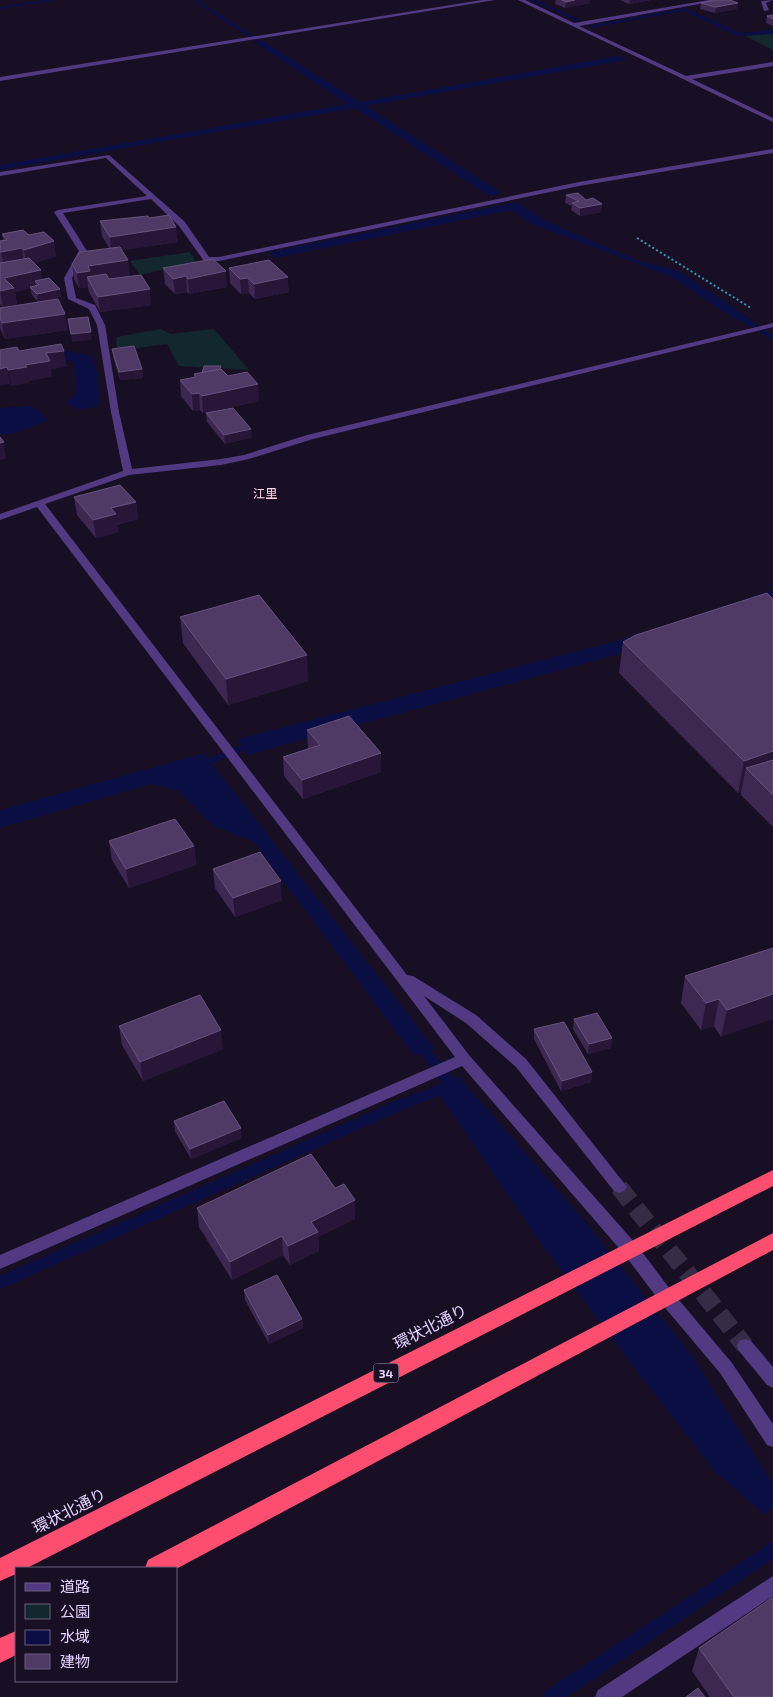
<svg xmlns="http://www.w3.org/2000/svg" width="773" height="1697" viewBox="0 0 773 1697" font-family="'Exo 2','Noto Sans JP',sans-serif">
<rect width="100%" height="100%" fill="#190f24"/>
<g fill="#12272e">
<polygon points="773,33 773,50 745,36"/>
<polygon points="190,252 196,262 140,275 130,261"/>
<polygon points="160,329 171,334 214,329 249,370 179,366 167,344 116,351 117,337"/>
</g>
<g fill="#0a0e42">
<polygon points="263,41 360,102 618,56 627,60 366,106 502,193 489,196 355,108 0,170 0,165 347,104 254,42"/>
<polygon points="516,202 546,221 642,262 679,271 752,320 738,321 669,276 529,223 512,210 275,258 269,252"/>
<path d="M62,350L92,356C98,373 101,389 98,407L78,409L65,403L76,394L74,362L58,357L0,356Z"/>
<polygon points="31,406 42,413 48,421 15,433 0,435 0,408"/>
<polygon points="773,590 773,605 623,653 247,755 238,739 627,638"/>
<polygon points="204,753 209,760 435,1049 414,1056 254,842 213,826 179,791 151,784 0,828 0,810"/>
<polygon points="458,1076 584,1220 692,1356 772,1483 773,1508 764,1514 716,1473 645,1382 540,1242 433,1086"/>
</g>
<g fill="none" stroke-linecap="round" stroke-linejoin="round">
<g fill="#0a0e42" fill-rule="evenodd">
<polygon points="44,0 56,0 0,9 0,7"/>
<polygon points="192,0 197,0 274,49 269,50"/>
<polygon points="530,0 536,0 582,21 577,22"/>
<polygon points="684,8 741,33 773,30 773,34 738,36 683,11 591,28 588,26"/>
<polygon points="729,310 735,310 773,335 773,340 729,314"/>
<polygon points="257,740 261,741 262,743 261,745 201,767 193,767 192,765 193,763"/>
<polygon points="417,1036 421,1038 461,1088 463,1092 461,1096 438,1096 407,1108 0,1289 0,1276 397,1100 437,1086 444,1086 411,1041 413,1038"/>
<polygon points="773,1541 773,1559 567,1697 542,1697 545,1691"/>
</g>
<polyline stroke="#372c45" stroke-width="18" stroke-dasharray="18 9" stroke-linecap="butt" points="619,1187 745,1346"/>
<polyline stroke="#2f96b5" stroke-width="2" stroke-dasharray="2 2.5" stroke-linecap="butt" points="637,238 751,308"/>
<polygon fill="#523a83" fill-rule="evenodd" points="773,0 766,3 769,10 764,11 761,1"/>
<g fill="#523a83" fill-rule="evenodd">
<polygon points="482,0 495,0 0,81 0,77"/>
<polygon points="518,0 525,0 574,23 709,0 721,0 579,26 686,76 773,62 773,66 692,79 773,118 773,122"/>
<polygon points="773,149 773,153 579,186 219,261 204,261 179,226 151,199 63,213 87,251 72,278 76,298 95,305 105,325 119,412 132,469 221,459 244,455 307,435 773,323 773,327 313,439 249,459 221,465 129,475 45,504 407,975 413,976 476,1015 526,1059 624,1183 627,1187 624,1191 619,1193 614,1191 516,1067 466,1023 424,996 469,1055 636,1244 673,1293 732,1363 773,1424 773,1447 767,1445 720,1373 661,1303 624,1254 462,1066 0,1269 0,1255 455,1057 37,507 0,520 0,514 123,471 111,412 97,325 89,309 68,299 64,278 79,251 54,212 58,210 147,196 106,158 0,176 0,172 109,155 185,222 209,257 219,257 579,182"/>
<polygon points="745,1339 751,1341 773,1367 773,1388 767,1385 739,1351 737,1346 739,1341"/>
<polygon points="773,1576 773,1596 622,1697 595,1697 598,1690"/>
</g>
<g fill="#fe4e6f" fill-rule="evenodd">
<polygon points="773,1170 773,1186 27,1568 16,1568 16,1574 0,1581 0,1558"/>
<polygon points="773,1233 773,1250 176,1569 145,1568 148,1560"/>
<polygon points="16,1631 16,1655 0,1663 0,1638"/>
</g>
</g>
<g fill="#3d2852">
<polygon points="556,0 590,0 590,3 565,8 555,4"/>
<polygon points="620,0 651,0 629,4"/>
<polygon points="701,3 737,9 715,13 700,9"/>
<polygon points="773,15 773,26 766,23 767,16"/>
<polygon points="566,195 602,204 601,212 580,216 571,210 572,206 565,203"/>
<polygon points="149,218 178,242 122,250 130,276 108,279 151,305 100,312 89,292 88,287 79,288 74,279 72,264 109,248 102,236 100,221"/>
<polygon points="2,234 29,235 56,256 34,263 42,280 61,297 46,301 68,330 5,339 0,328 0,308 38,302 32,295 30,288 15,292 17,304 3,307 0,304 0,241 3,240"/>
<polygon points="163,268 227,287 189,294 187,292 175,294 165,284"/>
<polygon points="229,268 289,292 255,299 249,293 241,294 230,283"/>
<polygon points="112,349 142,369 143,378 120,380 113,357"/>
<polygon points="221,369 228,376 259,401 203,413 200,410 193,411 181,396 180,380 194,377 194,374"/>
<polygon points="206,413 252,437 225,444 207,422"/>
<polygon points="74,497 136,502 138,519 117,525 118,532 96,538 77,515"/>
<polygon points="773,599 773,827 741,795 741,792 738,793 619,673 623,642"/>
<polygon points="180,617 308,681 228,705 183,643"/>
<polygon points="307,730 381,753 381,772 303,799 284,776 283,757 308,749"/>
<polygon points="109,841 194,846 196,865 129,888 112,860"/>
<polygon points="213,869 282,900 235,917 215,888"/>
<polygon points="773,948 721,1037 714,1026 701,1030 681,1003 685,976"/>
<polygon points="574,1019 612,1038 611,1048 588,1054 573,1029"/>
<polygon points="119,1026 223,1049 143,1081 122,1045"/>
<polygon points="534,1029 592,1072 591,1082 561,1091 534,1039"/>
<polygon points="174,1121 242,1138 191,1159 175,1131"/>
<polygon points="335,1188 355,1200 355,1219 318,1237 319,1251 290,1265 283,1255 232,1280 199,1227 197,1208"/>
<polygon points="244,1290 302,1319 303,1328 269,1344 245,1300"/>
<polygon points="699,1648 773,1697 710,1697 692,1671"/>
</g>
<g fill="#271638">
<polygon points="575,0 590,0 590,3 565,8 566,2"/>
<polygon points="630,0 651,0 629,4"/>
<polygon points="738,3 737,9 715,13 716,7"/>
<polygon points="602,204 601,212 580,216 580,208"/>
<polygon points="176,227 178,242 111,252 110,237"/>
<polygon points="54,241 56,256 26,265 24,250"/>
<polygon points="22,248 24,263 4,267 1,252"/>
<polygon points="128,260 130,276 92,281 87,277 88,287 79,288 77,273 88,266"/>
<polygon points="41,270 43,286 39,285 35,281 36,287 15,292 17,304 3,307 0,291 4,278"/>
<polygon points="226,271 227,287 189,294 188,279"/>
<polygon points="186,276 187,292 175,294 173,279"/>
<polygon points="288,277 289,292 255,299 254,284"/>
<polygon points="248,278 249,293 241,294 240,279"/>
<polygon points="60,289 61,297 38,303 37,294"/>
<polygon points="150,289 151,305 100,312 98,297"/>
<polygon points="65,314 68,330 5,339 2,323"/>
<polygon points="91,332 92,340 72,342 71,334"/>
<polygon points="64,351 67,367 51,369 52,377 29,381 29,383 11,386 8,370 25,365 46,353"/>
<polygon points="7,367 10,384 0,385 0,369"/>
<polygon points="142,369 143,378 120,380 119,372"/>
<polygon points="258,384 259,401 203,413 202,396"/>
<polygon points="199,393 200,410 193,411 192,394"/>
<polygon points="251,429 252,437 225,444 224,435"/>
<polygon points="4,442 6,459 0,460 0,443"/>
<polygon points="136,502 138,519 117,525 118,532 96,538 93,520 111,508"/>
<polygon points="307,655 308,681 228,705 226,679"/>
<polygon points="773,751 773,782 746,768 741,792 738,793 744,761"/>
<polygon points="381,753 381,772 303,799 302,780"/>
<polygon points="194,846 196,865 129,888 126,869"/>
<polygon points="281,881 282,900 235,917 233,898"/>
<polygon points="773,994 773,1019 721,1037 727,1010"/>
<polygon points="719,999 714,1026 701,1030 706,1003"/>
<polygon points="221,1030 223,1049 143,1081 140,1062"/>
<polygon points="612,1038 611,1048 588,1054 589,1044"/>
<polygon points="592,1072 591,1082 561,1091 562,1081"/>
<polygon points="241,1128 242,1138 191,1159 190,1149"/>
<polygon points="355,1200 355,1219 318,1237 319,1251 290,1265 288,1246 311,1222"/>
<polygon points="282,1236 283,1255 232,1280 230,1262"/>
<polygon points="302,1319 303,1328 269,1344 268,1335"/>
</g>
<g fill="#4f3a65" stroke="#66527d">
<polygon points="562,0 575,0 566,2"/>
<polygon points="716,0 730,0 738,3 716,7 701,3"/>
<polygon points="773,15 773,19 767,16"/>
<polygon points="578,193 586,200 593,198 602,204 580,208 572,203 579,201 566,195"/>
<polygon points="169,215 176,227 110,237 100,221 148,216 149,218"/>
<polygon points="23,230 29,235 44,232 54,241 24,250 22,248 1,252 0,251 0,241 7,240 2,234"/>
<polygon points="120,247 128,260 88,266 90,271 77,273 72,264 80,252"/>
<polygon points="29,258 41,270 4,278 14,288 0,291 0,263"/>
<polygon points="213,259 226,271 188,279 186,276 173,279 163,268"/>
<polygon points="269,260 288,277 254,284 248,278 240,279 229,268"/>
<polygon points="106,274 109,279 141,275 150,289 98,297 87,277"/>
<polygon points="49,278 60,289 37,294 30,287 39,285 35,281"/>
<polygon points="58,299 65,314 2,323 0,318 0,308"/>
<polygon points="88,317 91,332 71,334 68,319"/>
<polygon points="61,344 64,351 46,353 50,361 25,365 27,367 8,370 7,367 0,369 0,350 17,347 19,351"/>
<polygon points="134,346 142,369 119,372 112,349"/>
<polygon points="204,366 221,366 220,369 202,373"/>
<polygon points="221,369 228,376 247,372 258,384 202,396 199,393 192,394 180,380 196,377 194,374"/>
<polygon points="233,408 251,429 224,435 206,413"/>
<polygon points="0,437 4,442 0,443"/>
<polygon points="120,485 136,502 111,508 116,514 93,520 74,497"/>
<polygon points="767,593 773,599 773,751 744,761 623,642 636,635"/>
<polygon points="259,595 307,655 226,679 180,617"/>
<polygon points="349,716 381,753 302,780 283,757 320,745 307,730"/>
<polygon points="773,760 773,795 746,768"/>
<polygon points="175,819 194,846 126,869 109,841"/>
<polygon points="260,852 281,881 233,898 213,869"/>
<polygon points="773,948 773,994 727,1010 719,999 706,1003 685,976"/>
<polygon points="200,995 221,1030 140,1062 119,1026"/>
<polygon points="597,1013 612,1038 589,1044 574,1019"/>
<polygon points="564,1022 592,1072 562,1081 534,1029"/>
<polygon points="224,1101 241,1128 190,1149 174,1121"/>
<polygon points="311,1154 335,1188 344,1184 355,1200 311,1222 318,1232 288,1246 282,1236 230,1262 197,1208"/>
<polygon points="277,1275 302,1319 268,1335 244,1290"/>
<polygon points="773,1597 773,1697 734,1697 699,1648"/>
<polygon points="698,1688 705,1697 686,1697"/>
</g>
<g text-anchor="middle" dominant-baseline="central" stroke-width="4" stroke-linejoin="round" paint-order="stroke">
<g font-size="12" fill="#ffd4e3" stroke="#190f24">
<text x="265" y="493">江里</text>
</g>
<rect fill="#190f24" stroke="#a798bd" stroke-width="1" x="373.5" y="1363.5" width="25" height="19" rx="4"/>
<g font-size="12" font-weight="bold" fill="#e4d2ff">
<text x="386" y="1373">34</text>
</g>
<g font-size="16" fill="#e4d2ff" stroke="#190f24">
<text transform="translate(430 1326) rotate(-27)">環状北通り</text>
<text transform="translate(69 1510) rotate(-27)">環状北通り</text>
</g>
</g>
<rect x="15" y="1567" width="162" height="115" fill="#190f24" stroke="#6a5d7c"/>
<rect x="25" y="1583" width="25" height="8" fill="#523a83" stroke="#6a5d7c"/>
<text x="60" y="1592" font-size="15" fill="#e4d2ff">道路</text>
<rect x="25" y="1604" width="25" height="15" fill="#12272e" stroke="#6a5d7c"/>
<text x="60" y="1617" font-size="15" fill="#e4d2ff">公園</text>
<rect x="25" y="1630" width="25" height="15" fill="#0a0e42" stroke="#6a5d7c"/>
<text x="60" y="1642" font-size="15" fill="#e4d2ff">水域</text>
<rect x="25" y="1654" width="25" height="15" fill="#4f3a65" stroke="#6a5d7c"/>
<text x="60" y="1667" font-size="15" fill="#e4d2ff">建物</text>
</svg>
